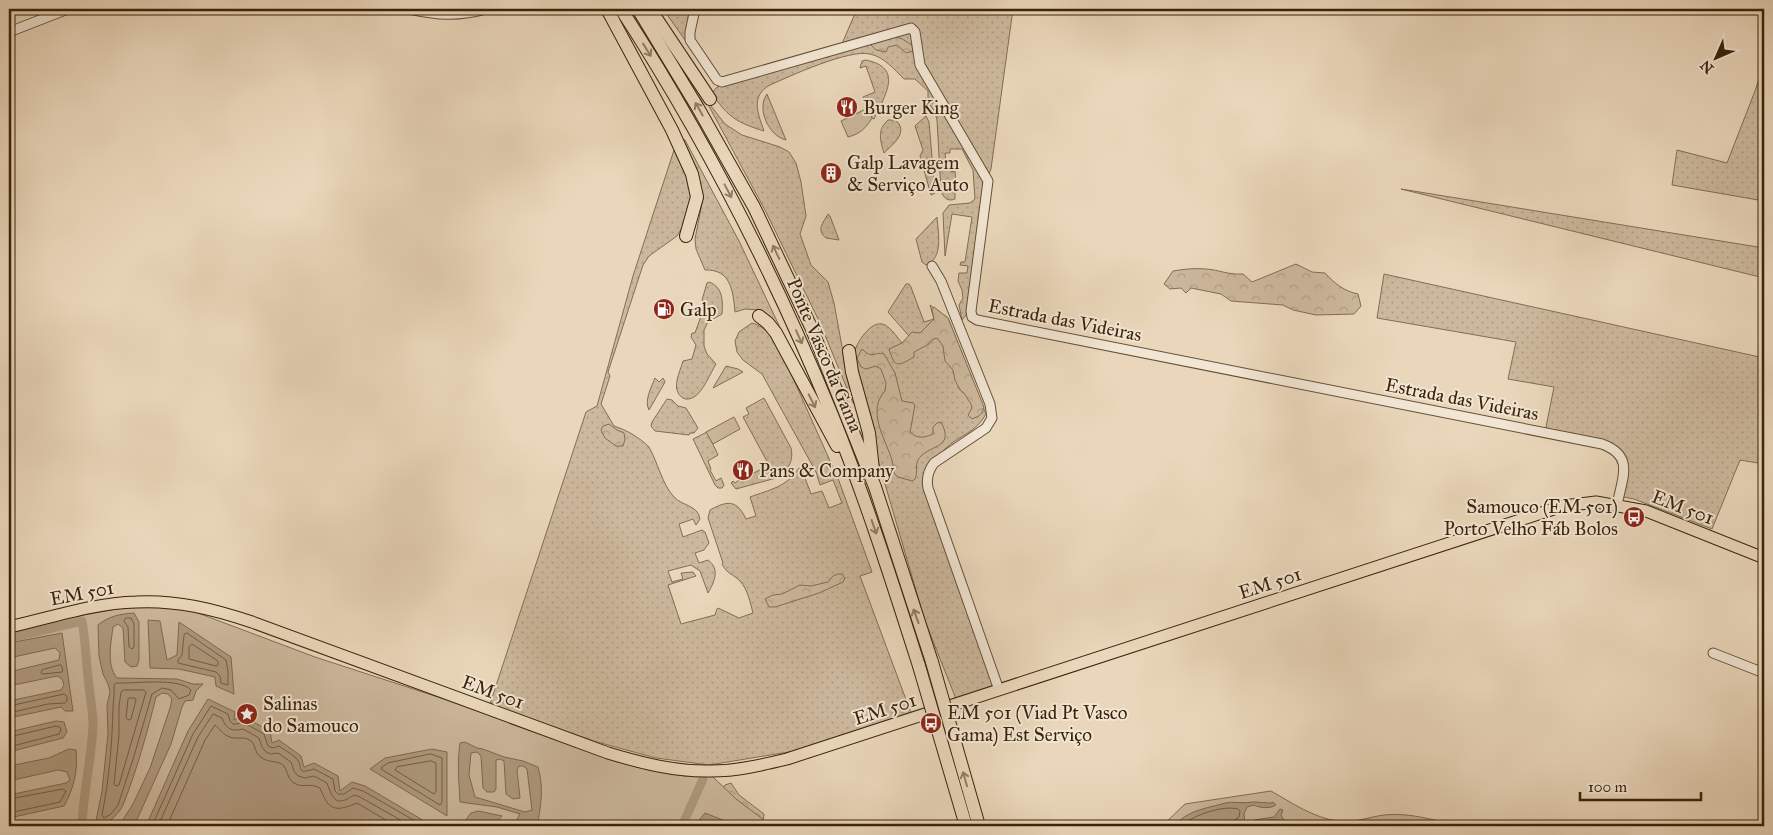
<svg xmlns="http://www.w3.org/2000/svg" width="1773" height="835" viewBox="0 0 1773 835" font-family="'IM FELL Great Primer',serif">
<defs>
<pattern id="grass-dots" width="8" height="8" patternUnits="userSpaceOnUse" patternTransform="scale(1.25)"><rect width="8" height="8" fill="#ccb89d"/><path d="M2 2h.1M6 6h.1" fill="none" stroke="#b09e86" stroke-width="1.8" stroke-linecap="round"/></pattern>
<pattern id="forest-crowns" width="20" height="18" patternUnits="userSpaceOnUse" patternTransform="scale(1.25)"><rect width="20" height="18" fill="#ccb89d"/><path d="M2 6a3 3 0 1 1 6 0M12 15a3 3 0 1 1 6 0" fill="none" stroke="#b09e86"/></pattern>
</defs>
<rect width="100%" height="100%" fill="#ead7bb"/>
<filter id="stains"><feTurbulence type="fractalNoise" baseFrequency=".004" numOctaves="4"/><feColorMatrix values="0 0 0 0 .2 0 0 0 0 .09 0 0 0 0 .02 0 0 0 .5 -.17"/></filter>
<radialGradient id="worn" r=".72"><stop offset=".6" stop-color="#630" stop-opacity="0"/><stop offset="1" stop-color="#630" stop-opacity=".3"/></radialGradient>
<g fill="url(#grass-dots)" stroke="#836d53">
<polygon points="663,9 693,9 685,40"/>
<polygon points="857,9 1013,9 991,169 989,174 987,175 922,64 918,41 917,28 913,24 841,46"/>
<path d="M907,32L911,33L914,48L985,183L966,315L962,320L959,305L963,298L962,290L958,281L959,273H967L968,266L960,265L961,262H965L972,217L952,214L945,256L943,213L949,205L970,203L975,199L973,170L962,149H950V153H945L946,163H950L951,172L955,171L956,187L955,189V199C948,202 943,198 941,190L937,120L935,112L925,98L928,99V91L915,79H904C894,69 884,57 870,54C849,49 790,76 770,85C750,96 758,114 764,131C738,123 727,117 712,93L717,87Z"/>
<path d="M866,60C904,68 885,95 874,119L872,118L863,97L875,92L866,66L860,68L862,61Z"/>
<polygon points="1764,63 1764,201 1672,185 1677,150 1727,163 1755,91"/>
<path d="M767,94L786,140C769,136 756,109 767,94Z"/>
<polygon points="704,97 725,124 742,135 780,147 789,152 796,163 801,182 806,216 800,234 811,265 828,282 834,303 843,352 856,404 853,403 820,323 766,212"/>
<polygon points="926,116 929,122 935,193 931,195 920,156 923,150 915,126"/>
<path d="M888,120C893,120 897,120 899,124C906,135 891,146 884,153C880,140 877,130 888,120Z"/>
<path d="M682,139L685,140L739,241L785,338L759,310L745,309L735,312C733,291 731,269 705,270L696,249L695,239L703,198Z"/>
<path d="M675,147L689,183L691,199L683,226L677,236L649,256L643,265L608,372L610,376L601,404L614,426C627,430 640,438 649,447C658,463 662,484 674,497C682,506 698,505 700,519L696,525L693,519L679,524L683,537L702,530L705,532L709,543L704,550L695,553L699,563L708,560C720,569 715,581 708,593L700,571L691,565L668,571L672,582L683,579L681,573L693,572L696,576L668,585L681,624L715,615L717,609L718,608L739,618L753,613C750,602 748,590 740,581C733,574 727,574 722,564L723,563L708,518L710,510C728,500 737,500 746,519L756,516L750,497C769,490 787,487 799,468L802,470L811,494L822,491L829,508L842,503L833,480L820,485L816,472L762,374L743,360L737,352L735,341L739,332L752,323C766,327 772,337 780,349L839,481L872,572L860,576L911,713L801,750L709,765L656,758L597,742L490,704L586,412L597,406L633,276Z"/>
<polygon points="1401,189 1764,248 1764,278"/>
<path d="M828,214L830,216L839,240L826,238C816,230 823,223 828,214Z"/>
<path d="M937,217C938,232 944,258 926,265L922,262L916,239Z"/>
<polygon points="1384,274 1764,358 1764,464 1740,460 1712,529 1634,499 1618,496 1623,475 1612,447 1545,432 1554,387 1508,379 1516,342 1377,318"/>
<path d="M709,282C723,287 723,301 722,314L708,322L704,330V346L707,354L716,364C711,372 703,392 694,397C691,399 686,400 683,398C670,390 680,372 683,361L692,359L696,345L691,337L692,333H695L706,302L702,300L707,283Z"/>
<path d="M906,284H909L911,287L924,322L934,319L930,305L948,318L986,414C976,433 959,435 945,449C936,458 931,468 927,479L999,690L958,704L925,621L878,460L853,355C856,344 871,318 885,325C892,329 897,337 902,343L909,336L888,312Z"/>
<polygon points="726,366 738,369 743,372 713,388"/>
<path d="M655,378L659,382L663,378L665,382L649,410C644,401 651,388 655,378Z"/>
<path d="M764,398L791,448C794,461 788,471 776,478L736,489L731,483L733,481L735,483L750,472L752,474L769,465L743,417L749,414L746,408Z"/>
<polygon points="667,399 672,400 678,406 686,408 698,428 694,433 690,433 689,435 655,431 651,426 652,422"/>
<polygon points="707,432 718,455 708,461 711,469 710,470 716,481 721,478 724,485 722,488 718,488 715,485 693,439"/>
</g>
<g fill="url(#forest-crowns)" stroke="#836d53">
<path d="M894,37C904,38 904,41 912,45L913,51L906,53L897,45L888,47L886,52L876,50L871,45V44Z"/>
<path d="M1296,264L1312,272L1325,273C1335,284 1344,291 1358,294L1361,306L1354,314L1316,315L1293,310L1283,305L1231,301L1221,294L1191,288L1186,293L1181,288L1170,289L1164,284L1173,271C1184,269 1195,268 1206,269C1220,270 1228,275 1243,274L1252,282Z"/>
<path d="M934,307L948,318L984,407C982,415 979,416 972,419L968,415L972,408L971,404L964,393L960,390L955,380L953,370L945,361L943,346L937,338L933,339L929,344L914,352V357C898,366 895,369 889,349L902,343L912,332L920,333L934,319L932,310Z"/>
<path d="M862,349C873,360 873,351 884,354L895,373L902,401L913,403L915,405L910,432C917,439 924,438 933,434V427L937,423L941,422C956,450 927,444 918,460C915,466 918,473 915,479L912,481L898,477L894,473C893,468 893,462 891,457C884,437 867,410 885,391L886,383L881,369L876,366L866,369L861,367L857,358Z"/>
<polygon points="609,424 617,430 624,433 625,439 623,446 616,446 605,438 601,430 603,426"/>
<polygon points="838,574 842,574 845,578 843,582 819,593 775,607 769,607 765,599 773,595 782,594 800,585 811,586 828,582 833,576"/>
<polygon points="731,783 739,795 764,814 763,821 722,789 725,785"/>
</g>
<g fill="#ccb89d" stroke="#836d53">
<path d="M868,108L872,118C866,128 860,134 848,137L841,121Z"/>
<polygon points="734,417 740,429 713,444 706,432"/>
<polygon points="174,604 315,657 441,698 616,760 650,770 685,776 711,775 736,799 772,826 9,826 9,629 137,605"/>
<path d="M1271,791C1292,803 1314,818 1338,821C1354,823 1369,817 1384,815C1410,812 1436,821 1461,826H1162L1185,804Z"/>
</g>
<g fill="#ae997e" stroke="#80694f" fill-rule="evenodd">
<path d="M134,613L139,622V660L137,666L131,667L125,662L123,628L118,624L113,627C111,644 106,664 117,678L177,679L193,684H203L196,691L193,700L185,701L182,707L171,744L134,826H119L133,804L150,768L170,708L172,699L168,694L162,693L156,697C147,733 137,770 123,805C119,814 110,819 107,826H95L102,791L108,734L107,705L110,692L108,684L103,674L99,656L98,625C109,616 120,614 134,613Z"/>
<polygon points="148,620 160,621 167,660 177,655 179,622 231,657 234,694 216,686 215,677 179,669 150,668"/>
<polygon points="62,633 73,711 65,711 61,707 9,718 9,701 61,690 64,685 62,679 57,676 9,686 9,672 59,660 60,653 55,648 9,658 9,643"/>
<polygon points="208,699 235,712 234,720 242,716 270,731 272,743 279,740 301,756 304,767 314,763 338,776 340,791 352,782 365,786 431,825 430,826 146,826 188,731"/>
<polygon points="56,721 64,722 67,732 63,738 9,752 9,732"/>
<path d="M465,742L477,748L483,749L504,757L523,761L538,767C544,788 541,806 537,826H513L520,814L497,807L460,802C459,782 457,763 460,743ZM477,752L481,756L483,788L487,792H494L496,789V760L500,759L504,761L506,794L513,799L520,798L517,770L519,766H523L527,769L532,810L525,812L475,797L469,775L471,753Z"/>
<path d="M69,749L76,750C78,771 74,788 64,806L9,818V795L66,783L70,780L67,772L58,770L9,781V766L49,758Z"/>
<polygon points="432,749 447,752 447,816 370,769 385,758"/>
<path d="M1254,802L1271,803L1273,802L1276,805C1270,809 1260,808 1254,805L1247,807L1244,814L1245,823L1231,826H1175C1186,810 1209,808 1225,803C1233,801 1243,804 1254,802Z"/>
<path d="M1280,809L1283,810L1281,815L1284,820L1310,823L1314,826H1304L1299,824L1295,826H1285V823C1280,819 1271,819 1265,821L1262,826H1258L1254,820L1274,817Z"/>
<polygon points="478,811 502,816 494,826 461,826 471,813"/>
<polygon points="705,813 728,822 731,826 694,826"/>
</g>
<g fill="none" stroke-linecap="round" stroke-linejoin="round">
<g stroke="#745e44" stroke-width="1">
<polygon points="126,618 131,618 134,624 134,647 132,649 129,647 128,627 124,621"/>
<polygon points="187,633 226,660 228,671 228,685 221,683 220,676 216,672 178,663 178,660 182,655 184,635"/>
<polygon points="192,644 218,661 218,665 216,666 189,659 189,647"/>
<polygon points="61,665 63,670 62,672 43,674 41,673 42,670"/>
<path d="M116,683C134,684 179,677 191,690L189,695L179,699L171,690L162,688L152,694L134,756L118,805L111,814L104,818L102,815C109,780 112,745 113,709C113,701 115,694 114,686Z"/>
<polygon points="124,690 144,690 146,692 119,785 116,786 114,784 119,735 119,706 121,692"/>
<polygon points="130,698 135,698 136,700 131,719 129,720 126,718 128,699"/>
<polyline points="9,706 64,694 67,696 67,701 65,703 48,704 9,713"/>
<polyline points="9,737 56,726 60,727 61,730 59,734 9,747"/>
<polygon points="431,754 442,758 442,802 440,805 381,769 382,767 388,763"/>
<polygon points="431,761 436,763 436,791 434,794 395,770 397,767"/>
<polyline points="9,799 63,789 66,791 60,802 9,813"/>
<path d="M152,826L193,734L211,706L228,714L230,721L233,724H237L243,722L264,734L268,746L273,748L279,746C284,750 291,753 296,758C305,768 294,775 314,769L333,779L335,791L338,794H344L353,788L363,791L424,826"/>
<path d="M158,826L198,737L213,714L222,718C226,729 232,732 243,729L259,738L262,747L266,752L271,754L278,753L291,762L294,771L298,776L305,778L314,776L327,783C333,800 336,807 354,795L360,797L411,826"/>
<path d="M167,826L205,740L215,725C220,729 223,735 230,737C237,740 246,735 252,742C256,747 255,754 262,758C269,763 278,760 284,766C288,772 287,778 294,783C304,789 309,782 320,788C329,811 335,812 357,803L396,826"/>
<path d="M1181,826C1193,815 1223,805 1238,809L1240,811L1239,817L1233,821L1231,826"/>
</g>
<g stroke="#ae997e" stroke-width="9">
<path d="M9,638L82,621C86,643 86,664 89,686C90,698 93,711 93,724C92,758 83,792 82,826"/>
<polyline points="682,826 703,779"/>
</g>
<g stroke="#664f36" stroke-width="11">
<g id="minor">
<path d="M409,9C437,15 458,17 486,9"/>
<path d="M695,9L690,32V40L717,80L722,82L911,28L915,32L920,65L988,181L971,311L972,317L977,320L1602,444C1635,456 1622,478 1617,505"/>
<polyline points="9,32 68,9"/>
<path d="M932,266L941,281L990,404L992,418L986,428L934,463C928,471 926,478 928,488L999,690"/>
<polyline points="1713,653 1764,673"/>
</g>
</g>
<g stroke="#3a2209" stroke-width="13">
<path id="major" d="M9,627C50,618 93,603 136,602C177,600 213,609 252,622L608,753C641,763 676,772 711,771C737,771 762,765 787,759L1563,506L1596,502L1646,511L1764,558"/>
</g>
<g stroke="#3a2209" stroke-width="14">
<g id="highway">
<polyline points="607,9 672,130 692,174 697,197 686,236"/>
<path d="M621,9C704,137 774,273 832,415C865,497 892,581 919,666"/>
<polyline points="638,9 698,108 754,207 811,327 875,487 932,662"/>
<polyline points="650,9 710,99"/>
<polyline points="759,316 768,323 776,333 837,446"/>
<polyline points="849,351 852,372 869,433 873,470"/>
</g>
</g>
<use href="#minor" stroke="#f1e5d3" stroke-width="9"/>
<use href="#major" stroke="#ead7bb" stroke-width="11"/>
<use href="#highway" stroke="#ead7bb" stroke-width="12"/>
<g stroke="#3a2209" stroke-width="14" stroke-linecap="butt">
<g id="highway-bridge">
<polyline points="932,662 979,826"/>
<polyline points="919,666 966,826"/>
</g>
</g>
<use href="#highway-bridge" stroke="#ead7bb" stroke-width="12"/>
</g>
<defs><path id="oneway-shaft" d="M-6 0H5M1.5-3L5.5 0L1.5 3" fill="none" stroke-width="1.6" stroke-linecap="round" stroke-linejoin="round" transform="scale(1.25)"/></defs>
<g stroke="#927c62">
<use href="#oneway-shaft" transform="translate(647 50) rotate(58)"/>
<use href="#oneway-shaft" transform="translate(699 109) rotate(-120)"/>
<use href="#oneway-shaft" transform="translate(728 191) rotate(62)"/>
<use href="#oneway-shaft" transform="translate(776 252) rotate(-115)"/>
<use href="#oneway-shaft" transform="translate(799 337) rotate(66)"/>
<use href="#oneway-shaft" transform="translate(812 401) rotate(63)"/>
<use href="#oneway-shaft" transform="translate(874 527) rotate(71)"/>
<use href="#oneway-shaft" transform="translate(916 616) rotate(-110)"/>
<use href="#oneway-shaft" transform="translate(965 779) rotate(-106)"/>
</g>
<defs>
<g id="restaurant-disc" transform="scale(1.125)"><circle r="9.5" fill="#8f2418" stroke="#f1e5d3"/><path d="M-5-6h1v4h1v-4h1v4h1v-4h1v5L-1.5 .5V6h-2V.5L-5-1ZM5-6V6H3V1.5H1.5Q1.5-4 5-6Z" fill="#fff"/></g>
<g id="building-disc" transform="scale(1.125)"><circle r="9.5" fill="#8f2418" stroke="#f1e5d3"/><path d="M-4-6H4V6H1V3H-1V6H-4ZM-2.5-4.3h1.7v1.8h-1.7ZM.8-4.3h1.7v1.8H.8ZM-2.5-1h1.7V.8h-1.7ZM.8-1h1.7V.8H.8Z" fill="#fff"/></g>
<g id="fuel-disc" transform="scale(1.125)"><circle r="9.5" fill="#8f2418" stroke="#f1e5d3"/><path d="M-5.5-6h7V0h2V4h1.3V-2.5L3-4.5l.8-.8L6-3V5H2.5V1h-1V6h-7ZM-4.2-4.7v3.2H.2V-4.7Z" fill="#fff"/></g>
<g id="bus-disc" transform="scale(1.125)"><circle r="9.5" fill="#8f2418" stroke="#f1e5d3"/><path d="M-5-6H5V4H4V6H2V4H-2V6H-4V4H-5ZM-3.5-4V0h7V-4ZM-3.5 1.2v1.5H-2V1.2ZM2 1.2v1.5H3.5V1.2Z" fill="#fff"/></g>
<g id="sight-disc" transform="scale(1.125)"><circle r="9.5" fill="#8f2418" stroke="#f1e5d3"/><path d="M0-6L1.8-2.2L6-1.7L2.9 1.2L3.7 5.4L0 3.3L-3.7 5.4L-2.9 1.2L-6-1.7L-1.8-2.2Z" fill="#fff"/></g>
</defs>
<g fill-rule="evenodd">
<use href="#restaurant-disc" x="847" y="107"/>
<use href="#building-disc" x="831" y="173"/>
<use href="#fuel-disc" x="664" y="309"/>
<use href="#restaurant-disc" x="743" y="470"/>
<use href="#bus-disc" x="1634" y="517"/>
<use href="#sight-disc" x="247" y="714"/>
<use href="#bus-disc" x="931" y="723"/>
</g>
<g text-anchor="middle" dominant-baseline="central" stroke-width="4" stroke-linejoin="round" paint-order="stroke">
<g font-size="19" fill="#3a2209" stroke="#f1e5d3" text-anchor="start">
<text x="863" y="107">Burger King</text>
<text x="847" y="162">Galp Lavagem<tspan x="847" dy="22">&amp; Serviço Auto</tspan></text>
<text x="680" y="309">Galp</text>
<text x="759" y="470">Pans &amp; Company</text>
<text x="1618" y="506" text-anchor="end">Samouco (EM 501)<tspan x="1618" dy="22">Porto Velho Fáb Bolos</tspan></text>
<text x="263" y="703">Salinas<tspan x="263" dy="22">do Samouco</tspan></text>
<text x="947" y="712">EM 501 (Viad Pt Vasco<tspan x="947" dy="22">Gama) Est Serviço</tspan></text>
</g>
<g font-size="19" fill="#3a2209" stroke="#f1e5d3">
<text transform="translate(1065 320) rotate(11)">Estrada das Videiras</text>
<text transform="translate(825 355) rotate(67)">Ponte Vasco da Gama</text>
<text transform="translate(1462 399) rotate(11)">Estrada das Videiras</text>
<text transform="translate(1683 507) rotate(21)">EM 501</text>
<text transform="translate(1270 583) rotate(-18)">EM 501</text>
<text transform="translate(82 593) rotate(-11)">EM 501</text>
<text transform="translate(493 692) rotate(20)">EM 501</text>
<text transform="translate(885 709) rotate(-18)">EM 501</text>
</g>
</g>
<rect width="1773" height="835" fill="none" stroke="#ead7bb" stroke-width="30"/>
<rect x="10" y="10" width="1753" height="815" fill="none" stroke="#3a2209" stroke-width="2.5"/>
<rect x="15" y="15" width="1743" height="805" fill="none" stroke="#3a2209"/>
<g transform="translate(1716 58) rotate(225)" stroke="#f1e5d3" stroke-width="4" paint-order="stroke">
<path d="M0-4L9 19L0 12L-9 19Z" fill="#3a2209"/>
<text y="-8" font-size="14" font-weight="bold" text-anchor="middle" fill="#3a2209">N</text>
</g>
<path d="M1580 792v8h121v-8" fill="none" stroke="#3a2209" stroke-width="2.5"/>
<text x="1588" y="792" font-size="15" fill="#3a2209" stroke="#f1e5d3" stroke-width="4" paint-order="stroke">100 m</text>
<rect width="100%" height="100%" filter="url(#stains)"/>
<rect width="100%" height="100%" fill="url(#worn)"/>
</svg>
